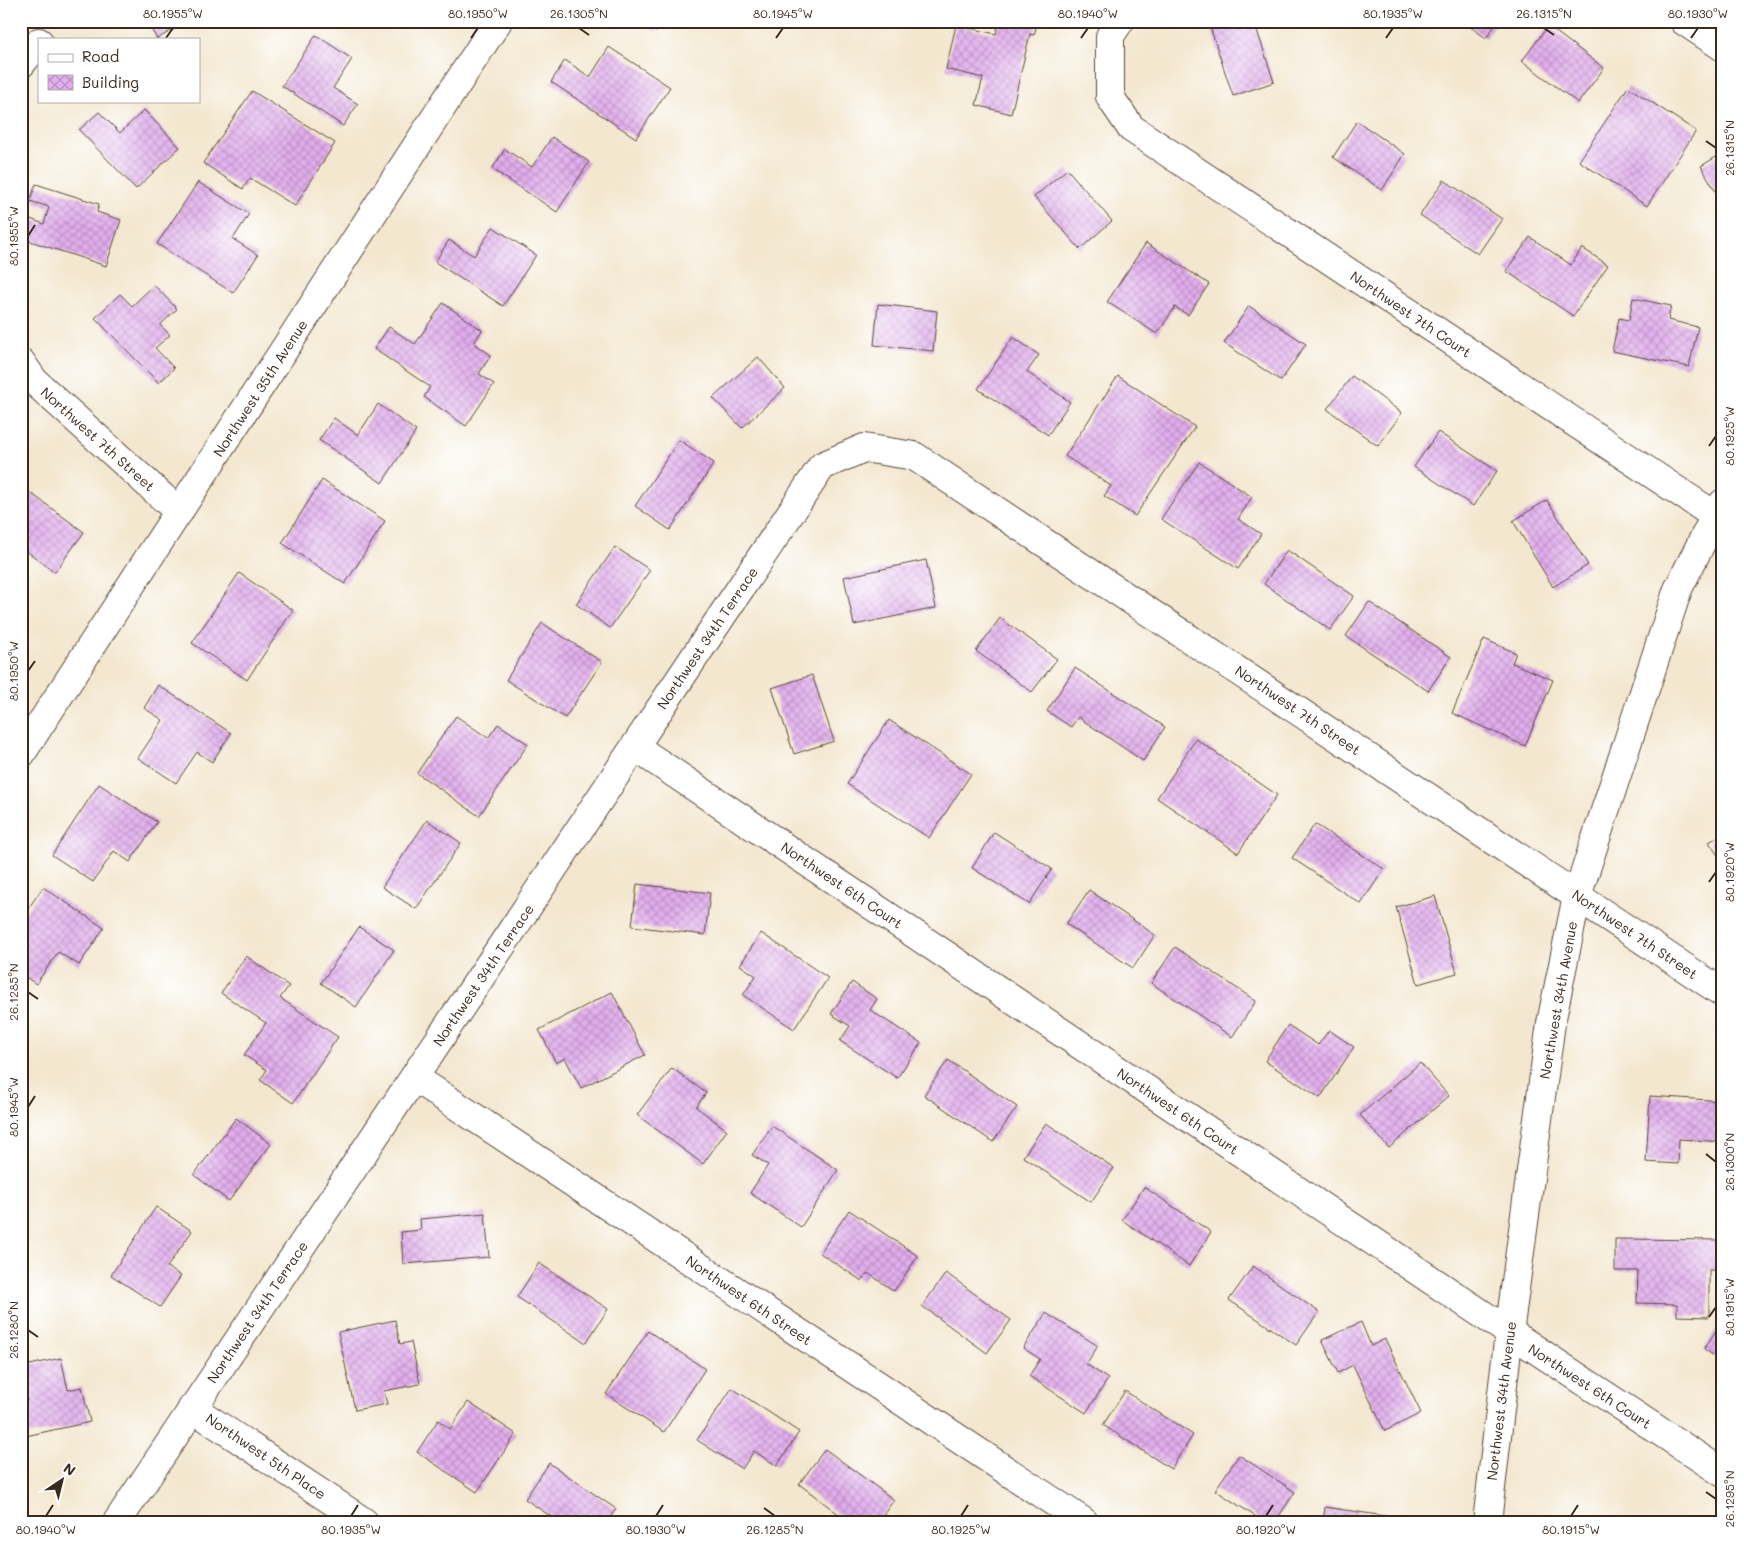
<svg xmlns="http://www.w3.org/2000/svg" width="1744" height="1543" viewBox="0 0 1744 1543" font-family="Mali,sans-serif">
<defs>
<pattern id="building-cross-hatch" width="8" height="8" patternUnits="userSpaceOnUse" patternTransform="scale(1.25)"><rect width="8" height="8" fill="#e2aeee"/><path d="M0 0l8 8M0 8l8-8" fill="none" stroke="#b88ec0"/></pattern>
</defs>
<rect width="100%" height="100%" fill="#fff"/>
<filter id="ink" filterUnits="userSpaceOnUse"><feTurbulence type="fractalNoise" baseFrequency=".02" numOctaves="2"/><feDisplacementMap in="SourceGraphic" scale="10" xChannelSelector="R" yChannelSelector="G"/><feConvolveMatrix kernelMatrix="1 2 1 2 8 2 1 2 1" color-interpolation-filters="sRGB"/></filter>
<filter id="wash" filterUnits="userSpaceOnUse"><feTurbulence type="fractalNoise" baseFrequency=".0096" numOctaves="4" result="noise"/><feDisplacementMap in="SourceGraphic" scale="20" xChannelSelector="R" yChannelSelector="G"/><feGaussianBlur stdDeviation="1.12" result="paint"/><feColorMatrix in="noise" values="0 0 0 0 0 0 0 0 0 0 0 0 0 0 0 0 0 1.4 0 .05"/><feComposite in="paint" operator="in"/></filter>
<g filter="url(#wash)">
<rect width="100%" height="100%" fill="#f3e7cf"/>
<g id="blocks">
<g fill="url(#building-cross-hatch)">
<polygon points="146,21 188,21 157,39"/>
<polygon points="641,21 663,21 656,32"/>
<polygon points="999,21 1038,21 1034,35 1030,34 1011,114 976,105 983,78 946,69 956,25 996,34"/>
<polygon points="1208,21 1254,21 1274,82 1233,96"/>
<polygon points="1462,21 1498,21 1486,38"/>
<polygon points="1548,26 1604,68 1578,103 1522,61"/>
<polygon points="316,35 352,59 333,88 358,104 343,126 282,86"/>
<polygon points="609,47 670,87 636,138 551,82 565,60 590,77"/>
<polygon points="1628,87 1696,131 1647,206 1579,161"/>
<polygon points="252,91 335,143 295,206 250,178 243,189 203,163"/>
<polygon points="144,110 180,147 136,189 79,130 99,112 120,133"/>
<polygon points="1357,121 1405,154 1382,190 1333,157"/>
<polygon points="552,137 589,162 557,212 492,169 505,149 532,167"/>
<polygon points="1723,153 1723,204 1701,166"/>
<polygon points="1067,169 1112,221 1080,249 1034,197"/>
<polygon points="1444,180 1502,219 1478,254 1420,215"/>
<polygon points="198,182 249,214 233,239 258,255 233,293 157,244"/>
<polygon points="36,184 99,204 97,212 121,220 106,266 21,238 22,216 44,224 49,207 30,201"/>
<polygon points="493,227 536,255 503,306 435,262 449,240 474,256"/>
<polygon points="1530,237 1571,265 1582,248 1608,265 1573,316 1506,271"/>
<polygon points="1146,243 1209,284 1188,315 1175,307 1157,334 1107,302"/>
<polygon points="154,285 177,309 160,325 170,335 155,348 174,368 159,383 95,318 120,294 132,306"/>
<polygon points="1633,298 1671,306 1668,320 1698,327 1689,367 1612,351 1619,318 1629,320"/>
<polygon points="443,303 482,330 474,343 491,355 479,374 494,384 466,426 424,397 430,387 374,349 389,327 415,344"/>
<polygon points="878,304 937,311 933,351 874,345"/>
<polygon points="1249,306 1306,344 1281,381 1224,343"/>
<polygon points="1013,337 1039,355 1027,372 1070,402 1048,435 978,389"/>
<polygon points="758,357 785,388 742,428 713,398"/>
<polygon points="1118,376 1195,427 1135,516 1104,496 1111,486 1065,456"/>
<polygon points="1352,376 1402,413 1378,446 1327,409"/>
<polygon points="378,404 416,431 382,483 319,440 334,418 358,435"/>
<polygon points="1438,432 1497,471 1473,506 1414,467"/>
<polygon points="679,440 714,463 670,530 635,506"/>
<polygon points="1199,462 1252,497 1238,519 1261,534 1238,569 1161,519"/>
<polygon points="322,480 385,521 345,584 282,543"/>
<polygon points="21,486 84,532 55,572 21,547"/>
<polygon points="1547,500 1588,565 1553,587 1513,521"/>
<polygon points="615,547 650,570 610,628 576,604"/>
<polygon points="1287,550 1354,596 1330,630 1264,584"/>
<polygon points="926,560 936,608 854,625 844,577"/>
<polygon points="239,573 293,610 247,680 192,643"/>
<polygon points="1369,602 1451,657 1428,691 1346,636"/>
<polygon points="1000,618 1057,659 1032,692 976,651"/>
<polygon points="542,623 602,662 565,718 506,680"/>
<polygon points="1484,639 1516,653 1512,663 1553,680 1525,746 1452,713"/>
<polygon points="1075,668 1165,727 1143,761 1078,717 1071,727 1047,711"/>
<polygon points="812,675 834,741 794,754 772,688"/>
<polygon points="158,685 231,733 212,762 197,752 176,783 138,758 163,720 144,708"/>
<polygon points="456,716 488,738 498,724 528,744 479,816 417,773"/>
<polygon points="889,720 971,774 929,838 847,784"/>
<polygon points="1196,739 1277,795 1238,853 1157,798"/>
<polygon points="99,784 157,822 130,862 114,851 93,882 52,855"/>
<polygon points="427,820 461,843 416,909 382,887"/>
<polygon points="1315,824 1384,869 1361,904 1292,858"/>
<polygon points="994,832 1052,869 1029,904 972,868"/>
<polygon points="1723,834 1723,863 1709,842"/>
<polygon points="637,884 710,893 705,935 632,926"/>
<polygon points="43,887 104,928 79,965 58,952 36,984 21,974 21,919"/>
<polygon points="1089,890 1155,935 1133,968 1066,924"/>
<polygon points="1435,896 1457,973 1418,984 1396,907"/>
<polygon points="359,927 394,950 356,1007 321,983"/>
<polygon points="761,933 828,978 794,1029 743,995 756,976 740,965"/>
<polygon points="1175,947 1256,1001 1232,1037 1151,983"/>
<polygon points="246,956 289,986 280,998 338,1037 293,1103 260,1080 267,1070 244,1055 266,1023 221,993"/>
<polygon points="852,982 877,999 870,1010 921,1043 897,1078 840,1041 850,1026 831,1014"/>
<polygon points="612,992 645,1055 581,1088 565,1058 556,1063 539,1030"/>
<polygon points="1288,1025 1318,1045 1329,1030 1354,1047 1320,1098 1265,1061"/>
<polygon points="948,1060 1017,1107 993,1142 924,1095"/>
<polygon points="1420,1063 1449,1096 1389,1148 1360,1115"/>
<polygon points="672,1068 706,1093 696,1107 727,1130 703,1164 637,1115"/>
<polygon points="1650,1096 1723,1101 1723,1142 1679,1139 1678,1164 1646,1162"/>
<polygon points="236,1118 271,1144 229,1201 194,1175"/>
<polygon points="1046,1123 1114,1168 1091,1202 1023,1157"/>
<polygon points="772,1126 838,1170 801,1227 750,1193 768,1165 752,1155"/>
<polygon points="1144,1187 1211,1232 1189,1266 1122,1220"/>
<polygon points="156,1207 192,1231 167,1267 181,1276 160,1307 111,1275"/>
<polygon points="849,1210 918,1256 894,1291 868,1273 862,1281 820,1253"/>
<polygon points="485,1213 489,1257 403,1264 401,1232 421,1230 420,1219"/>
<polygon points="1615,1239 1723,1240 1723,1270 1709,1270 1709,1317 1677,1316 1677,1304 1637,1303 1638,1271 1615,1271"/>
<polygon points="539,1263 608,1309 586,1343 517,1297"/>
<polygon points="1253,1266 1319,1312 1296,1345 1229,1300"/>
<polygon points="946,1273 1011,1320 987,1353 922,1306"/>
<polygon points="1046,1313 1098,1346 1086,1364 1108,1379 1086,1413 1029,1376 1040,1359 1023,1348"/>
<polygon points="395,1320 400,1344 411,1342 420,1384 384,1391 387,1404 355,1410 338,1332"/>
<polygon points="1723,1320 1723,1362 1704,1349"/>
<polygon points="1361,1322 1371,1346 1385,1339 1421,1413 1385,1431 1353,1365 1338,1373 1322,1340"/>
<polygon points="648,1331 705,1369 664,1432 606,1394"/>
<polygon points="61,1358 68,1390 82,1387 90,1422 21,1437 21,1402 27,1401 21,1367"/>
<polygon points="732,1388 799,1432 777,1466 754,1451 742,1469 697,1440"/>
<polygon points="1125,1391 1193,1435 1171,1469 1103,1425"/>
<polygon points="468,1402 516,1434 477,1492 417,1452 438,1420 450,1429"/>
<polygon points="825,1449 894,1500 878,1522 849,1522 799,1484"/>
<polygon points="1239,1455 1295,1492 1275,1522 1264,1522 1215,1490"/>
<polygon points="549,1463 616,1509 607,1522 559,1522 525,1499"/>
<polygon points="1325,1507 1405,1519 1405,1522 1323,1522"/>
<polygon points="929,1516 937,1522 925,1522"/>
<polygon points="1588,1518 1609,1521 1609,1522 1588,1522"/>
</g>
</g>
</g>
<g filter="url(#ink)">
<use href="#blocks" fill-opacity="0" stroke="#574639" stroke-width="1"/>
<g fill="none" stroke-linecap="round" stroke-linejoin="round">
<g stroke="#574639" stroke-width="30">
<g id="minor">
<polyline points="1120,21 1110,36 1110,97 1131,128 1723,521"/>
<polyline points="1684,21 1723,47"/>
<polyline points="21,64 39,42"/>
<polyline points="21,362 34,381 179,512"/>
<polyline points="635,747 1491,1320 1723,1473"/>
<polyline points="21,754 498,21"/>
<polyline points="415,1078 1084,1522"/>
<polyline points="192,1408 364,1522"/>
<polyline points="117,1522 822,466 864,448 914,456 1723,993"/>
</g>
</g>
<g stroke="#574639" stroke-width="30">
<polyline id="tertiary" points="1487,1522 1509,1333 1551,1023 1577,896 1678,589 1715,516 1723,503"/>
</g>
<use href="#minor" stroke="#fff" stroke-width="28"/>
<use href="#tertiary" stroke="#fff" stroke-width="28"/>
</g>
</g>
<path fill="none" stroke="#3b2a1e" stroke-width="2" d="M579,28L589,35M1544,28L1554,35M166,38L173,28M471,38L478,28M776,38L783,28M1081,38L1088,28M1386,38L1393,28M1691,38L1698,28M1706,141L1716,148M28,236L35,225M1709,446L1716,436M28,671L35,661M1709,882L1716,872M28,992L38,999M28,1107L35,1096M1706,1154L1716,1162M1709,1317L1716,1307M28,1330L38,1337M1706,1492L1716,1499M764,1508L775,1516M46,1516L53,1505M351,1516L358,1505M656,1516L663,1505M961,1516L968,1505M1266,1516L1273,1505M1571,1516L1578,1505"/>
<g text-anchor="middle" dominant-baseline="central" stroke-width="4" stroke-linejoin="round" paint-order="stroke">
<g font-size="14" fill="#3b2a1e" stroke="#fff">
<text transform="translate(1411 314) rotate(34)">Northwest 7th Court</text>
<text transform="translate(260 388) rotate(-57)">Northwest 35th Avenue</text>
<text transform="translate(98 439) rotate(42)">Northwest 7th Street</text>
<text transform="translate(707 638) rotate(-56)">Northwest 34th Terrace</text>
<text transform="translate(1298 710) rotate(34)">Northwest 7th Street</text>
<text transform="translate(842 885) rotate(34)">Northwest 6th Court</text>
<text transform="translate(1635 934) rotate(34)">Northwest 7th Street</text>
<text transform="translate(483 975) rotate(-56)">Northwest 34th Terrace</text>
<text transform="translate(1558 1000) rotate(-80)">Northwest 34th Avenue</text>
<text transform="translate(1178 1111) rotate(34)">Northwest 6th Court</text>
<text transform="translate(749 1300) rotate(34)">Northwest 6th Street</text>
<text transform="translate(257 1312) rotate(-56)">Northwest 34th Terrace</text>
<text transform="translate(1590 1386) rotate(33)">Northwest 6th Court</text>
<text transform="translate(1501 1401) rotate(-83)">Northwest 34th Avenue</text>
<text transform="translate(266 1456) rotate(34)">Northwest 5th Place</text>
</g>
</g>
<rect width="1744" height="1543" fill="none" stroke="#fff" stroke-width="55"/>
<rect x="38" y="38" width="162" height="65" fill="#ffffff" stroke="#b1aaa5"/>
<rect x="48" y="54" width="25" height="8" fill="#ffffff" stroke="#b1aaa5"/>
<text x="82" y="62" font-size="15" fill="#3b2a1e">Road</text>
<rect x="48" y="75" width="25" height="15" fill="url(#building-cross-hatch)" stroke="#b1aaa5"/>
<text x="82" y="88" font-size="15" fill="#3b2a1e">Building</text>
<g transform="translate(62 1480) rotate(35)" stroke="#ffffff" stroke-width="4" paint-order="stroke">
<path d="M0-4L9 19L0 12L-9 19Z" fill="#3b2a1e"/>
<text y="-8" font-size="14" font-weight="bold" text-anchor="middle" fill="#3b2a1e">N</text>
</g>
<rect x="28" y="28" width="1688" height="1488" fill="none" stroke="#3b2a1e" stroke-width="2"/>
<g font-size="12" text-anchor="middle" fill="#3b2a1e">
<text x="173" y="18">80.1955°W</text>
<text x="478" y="18">80.1950°W</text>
<text x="579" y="18">26.1305°N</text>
<text x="783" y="18">80.1945°W</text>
<text x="1088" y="18">80.1940°W</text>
<text x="1393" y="18">80.1935°W</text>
<text x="1544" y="18">26.1315°N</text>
<text x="1698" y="18">80.1930°W</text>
<text transform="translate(1730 148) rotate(-90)" y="4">26.1315°N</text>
<text transform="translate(14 236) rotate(-90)" y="4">80.1955°W</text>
<text transform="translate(1730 436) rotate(-90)" y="4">80.1925°W</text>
<text transform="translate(14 671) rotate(-90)" y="4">80.1950°W</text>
<text transform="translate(1730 872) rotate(-90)" y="4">80.1920°W</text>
<text transform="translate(14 992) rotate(-90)" y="4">26.1285°N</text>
<text transform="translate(14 1107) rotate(-90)" y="4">80.1945°W</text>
<text transform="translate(1730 1162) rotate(-90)" y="4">26.1300°N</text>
<text transform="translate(1730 1307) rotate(-90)" y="4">80.1915°W</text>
<text transform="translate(14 1330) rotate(-90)" y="4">26.1280°N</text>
<text transform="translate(1730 1499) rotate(-90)" y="4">26.1295°N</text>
<text x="46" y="1534">80.1940°W</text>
<text x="351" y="1534">80.1935°W</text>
<text x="656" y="1534">80.1930°W</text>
<text x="775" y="1534">26.1285°N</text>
<text x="961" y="1534">80.1925°W</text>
<text x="1266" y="1534">80.1920°W</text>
<text x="1571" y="1534">80.1915°W</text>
</g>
</svg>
